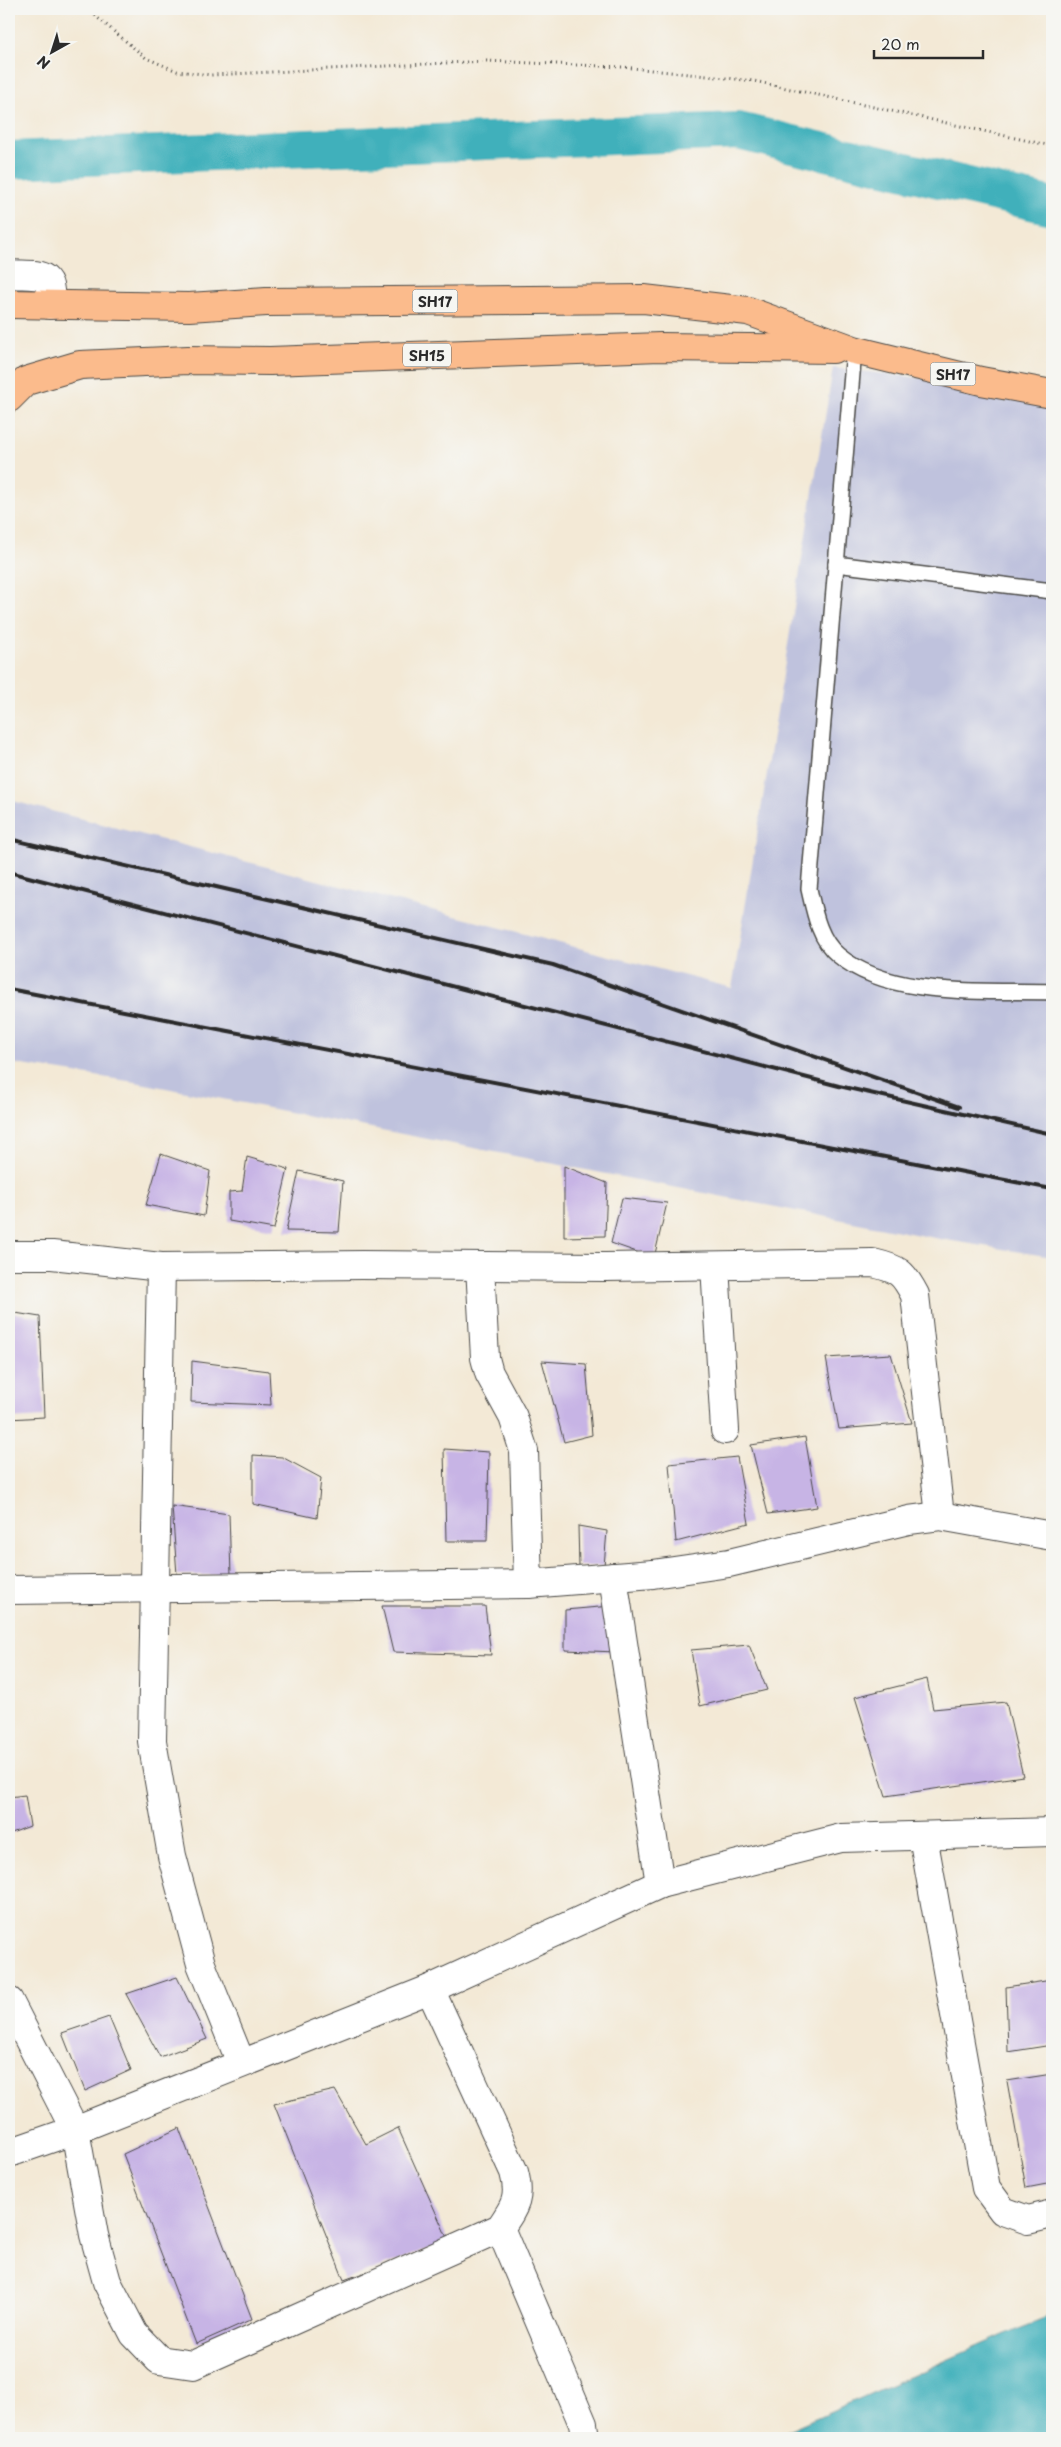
<svg xmlns="http://www.w3.org/2000/svg" width="1061" height="2447" viewBox="0 0 1061 2447" font-family="'Playpen Sans',sans-serif">
<rect width="100%" height="100%" fill="#f6f6f2"/>
<filter id="ink" filterUnits="userSpaceOnUse"><feTurbulence type="fractalNoise" baseFrequency=".02" numOctaves="2"/><feDisplacementMap in="SourceGraphic" scale="10" xChannelSelector="R" yChannelSelector="G"/><feConvolveMatrix kernelMatrix="1 2 1 2 8 2 1 2 1" color-interpolation-filters="sRGB"/></filter>
<filter id="wash" filterUnits="userSpaceOnUse"><feTurbulence type="fractalNoise" baseFrequency=".0096" numOctaves="4" result="noise"/><feDisplacementMap in="SourceGraphic" scale="20" xChannelSelector="R" yChannelSelector="G"/><feGaussianBlur stdDeviation="1.12" result="paint"/><feColorMatrix in="noise" values="0 0 0 0 0 0 0 0 0 0 0 0 0 0 0 0 0 1.4 0 .05"/><feComposite in="paint" operator="in"/></filter>
<g filter="url(#wash)">
<rect width="100%" height="100%" fill="#f3e9d6"/>
<polygon fill="#bfc2dd" points="833,368 1052,393 1052,1257 940,1239 135,1082 9,1063 9,800 732,988"/>
<polygon fill="#41b0bb" stroke="#366e73" points="1052,2315 1052,2438 770,2438 1024,2326"/>
<g fill="none" stroke-linecap="round" stroke-linejoin="round">
<polyline stroke="#41b0bb" stroke-width="38" points="9,160 738,131 1052,206"/>
</g>
<g id="blocks">
<g fill="#c7b4e5">
<polygon points="161,1154 210,1171 204,1216 146,1205"/>
<polygon points="247,1157 288,1169 274,1229 229,1221 229,1192 242,1191"/>
<polygon points="564,1166 607,1183 605,1236 564,1237"/>
<polygon points="299,1171 343,1181 339,1232 286,1231"/>
<polygon points="622,1198 667,1203 654,1258 611,1243"/>
<polygon points="9,1312 40,1317 44,1417 9,1419"/>
<polygon points="891,1354 912,1423 839,1429 826,1358"/>
<polygon points="192,1361 269,1371 271,1405 191,1402"/>
<polygon points="542,1361 586,1364 592,1435 564,1442"/>
<polygon points="805,1437 817,1507 768,1514 751,1445"/>
<polygon points="444,1449 489,1452 487,1541 446,1541"/>
<polygon points="253,1455 282,1457 321,1478 317,1518 253,1504"/>
<polygon points="737,1457 749,1523 676,1542 669,1464"/>
<polygon points="172,1506 229,1514 231,1575 177,1575"/>
<polygon points="578,1526 607,1531 604,1566 579,1566"/>
<polygon points="382,1606 485,1606 491,1655 393,1652"/>
<polygon points="611,1606 617,1652 565,1650 565,1610"/>
<polygon points="749,1645 767,1690 700,1706 691,1650"/>
<polygon points="927,1679 933,1709 1006,1702 1023,1776 886,1796 855,1697"/>
<polygon points="25,1795 30,1826 9,1834 9,1797"/>
<polygon points="177,1977 207,2039 160,2057 126,1994"/>
<polygon points="1052,1980 1052,2045 1008,2052 1006,1987"/>
<polygon points="109,2017 131,2070 85,2091 62,2033"/>
<polygon points="1052,2074 1052,2183 1026,2188 1007,2081"/>
<polygon points="335,2090 366,2144 398,2128 449,2242 344,2280 274,2104"/>
<polygon points="179,2128 252,2319 196,2344 123,2154"/>
</g>
</g>
</g>
<g filter="url(#ink)">
<use href="#blocks" fill-opacity="0" stroke="#494845" stroke-width="1"/>
<g fill="none" stroke-linecap="round" stroke-linejoin="round">
<g stroke="#494845" stroke-width="18">
<g id="service">
<path d="M854,350L809,889C814,911 819,940 838,955C890,999 987,990 1052,992"/>
<polyline points="836,564 1052,591"/>
</g>
</g>
<g stroke="#494845" stroke-width="30">
<g id="minor">
<path d="M9,274C38,276 53,269 50,305"/>
<path d="M9,1255H52L161,1267L362,1265L605,1267L873,1263C899,1269 903,1272 915,1295L940,1516"/>
<polyline points="480,1266 485,1358 489,1373 513,1417 524,1451 528,1584"/>
<polyline points="715,1266 725,1430"/>
<polyline points="161,1267 152,1741 172,1856 201,1964 241,2063"/>
<polyline points="613,1577 660,1884"/>
<polyline points="9,1590 528,1584 653,1574 729,1563 909,1520 940,1516 1052,1536"/>
<polyline points="923,1836 986,2188 1003,2211 1028,2220 1052,2214"/>
<path d="M9,2001L75,2130L94,2235L107,2282L134,2334L159,2360L193,2365L500,2228C515,2206 521,2198 514,2172L430,1989"/>
<polyline points="9,2153 75,2130 430,1989 660,1884 841,1838 1052,1832"/>
<polyline points="500,2228 583,2424 585,2438"/>
</g>
</g>
<g stroke="#494845" stroke-width="30">
<g id="primary">
<polyline points="9,304 189,307 266,302 644,299 748,311 854,350 981,381 1052,394"/>
<polyline points="9,398 26,381 80,365 188,360 270,361 660,347 833,349"/>
</g>
</g>
<polyline stroke="#494845" stroke-width="3" stroke-dasharray="1 4" stroke-linecap="butt" points="87,9 146,58 177,71 211,75 487,61 623,67 754,81 1052,146"/>
<use href="#service" stroke="#fff" stroke-width="15"/>
<use href="#minor" stroke="#fff" stroke-width="28"/>
<use href="#primary" stroke="#fbbb8c" stroke-width="28"/>
<g stroke="#2b2b2b" stroke-width="4">
<polyline points="9,839 553,965 959,1107"/>
<polyline points="9,872 839,1086 1052,1134"/>
<polyline points="9,989 1052,1189"/>
</g>
</g>
</g>
<g text-anchor="middle" dominant-baseline="central" stroke-width="4" stroke-linejoin="round" paint-order="stroke">
<g fill="#f6f6f2" stroke="#686867" stroke-width="1">
<rect x="412.5" y="289.5" width="45" height="23" rx="4"/>
<rect x="403" y="343.5" width="48" height="23" rx="4"/>
<rect x="930.5" y="362.5" width="45" height="23" rx="4"/>
</g>
<g font-size="14" font-weight="bold" fill="#2b2b2b">
<text x="435" y="301">SH17</text>
<text x="427" y="355">SH15</text>
<text x="953" y="374">SH17</text>
</g>
</g>
<rect width="1061" height="2447" fill="none" stroke="#f6f6f2" stroke-width="30"/>
<g transform="translate(52 52) rotate(219)" stroke="#f6f6f2" stroke-width="4" paint-order="stroke">
<path d="M0-4L9 19L0 12L-9 19Z" fill="#2b2b2b"/>
<text y="-8" font-size="14" font-weight="bold" text-anchor="middle" fill="#2b2b2b">N</text>
</g>
<path d="M874 50v8h109v-8" fill="none" stroke="#2b2b2b" stroke-width="2.5"/>
<text x="881" y="50" font-size="15" fill="#2b2b2b" stroke="#f6f6f2" stroke-width="4" paint-order="stroke">20 m</text>
</svg>
